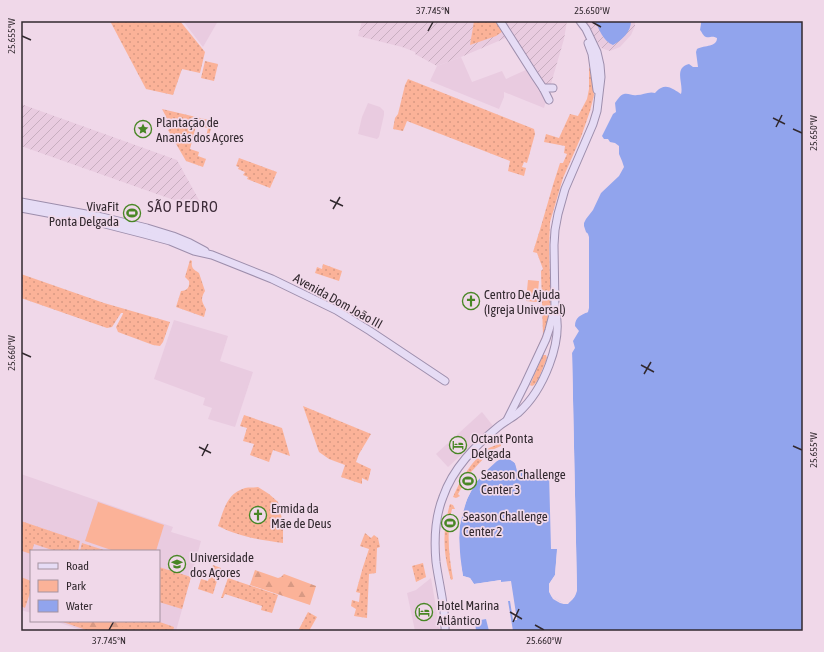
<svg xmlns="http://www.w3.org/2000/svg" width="824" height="652" viewBox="0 0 824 652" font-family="'Asap Condensed',sans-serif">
<defs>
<pattern id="industrial-furrows" width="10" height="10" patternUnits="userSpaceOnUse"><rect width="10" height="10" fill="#e9cbe0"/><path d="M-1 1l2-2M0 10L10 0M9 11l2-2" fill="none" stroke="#c8aec0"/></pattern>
<pattern id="green-dots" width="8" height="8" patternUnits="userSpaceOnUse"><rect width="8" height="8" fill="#fbb298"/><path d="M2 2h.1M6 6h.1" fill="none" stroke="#d89983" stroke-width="1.8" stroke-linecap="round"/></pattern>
<pattern id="forest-firs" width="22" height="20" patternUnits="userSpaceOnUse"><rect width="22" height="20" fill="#fbb298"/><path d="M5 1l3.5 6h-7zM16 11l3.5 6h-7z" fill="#d89983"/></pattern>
</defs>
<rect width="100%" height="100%" fill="#f0d8e9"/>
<g fill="#e9cbe0">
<polygon points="183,21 218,21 203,47"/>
<polygon points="461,57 472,82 502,71 506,79 528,69 546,101 544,108 504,92 504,97 499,109 430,81 437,66"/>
<polygon points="368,103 380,107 384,111 384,115 379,137 377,139 358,134 362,117"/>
<polygon points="174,320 228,336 220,361 253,372 235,427 208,419 212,408 203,405 205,398 154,379"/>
<polygon points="482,412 493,426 448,467 436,454"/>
<polygon points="21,474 173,527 171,532 201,541 176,631 84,631 54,621 159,621 159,551 31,551 31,613 21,610"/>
<polygon points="431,578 440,631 415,631 407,593 416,590"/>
</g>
<g fill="url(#industrial-furrows)">
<polygon points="362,21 567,21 564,39 546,101 528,69 508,37 461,57 437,66 415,54 415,52 402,47 358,36"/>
<polygon points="584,21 635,21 635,26 631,35 620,47 610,51 601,48"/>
<polygon points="21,104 177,160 205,211 21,146"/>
</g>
<g fill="url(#green-dots)">
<polygon points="110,21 180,21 205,52 200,73 182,69 173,95 146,89"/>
<polygon points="474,21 496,21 503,31 496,36 470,45"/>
<polygon points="205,61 218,64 214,81 201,78"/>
<path d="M591,67L594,95L590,111L581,137L563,178L550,222L549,247L551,313L549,326L523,386L521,384L543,335L541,271L543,269L537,253L533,252C543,222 550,192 560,163H563L567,154L564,153L565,146L544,142L546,134L559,138L570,114L578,116L587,99L589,89V68Z"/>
<polygon points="408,79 534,129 535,134 527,163 524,162 522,167 526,168 524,176 508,171 510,161 407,121 403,131 393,129 395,118 398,114 405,85"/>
<polygon points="162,109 213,121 207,143 205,142 208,128 196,126 190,149 199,152 198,156 206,159 203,167 186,161 168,130 172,128"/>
<polygon points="239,158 277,172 270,188 247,179 248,177 243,175 245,172 238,169 239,167 236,166"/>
<path d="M190,260L192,261C191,268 193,269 199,273L205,291C200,299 202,302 206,309L204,317L176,307L181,291C187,291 190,287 189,281L185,277Z"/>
<polygon points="323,264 342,271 339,281 315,273 317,267 322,269"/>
<polygon points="21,274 104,303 170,322 163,342 160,346 153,345 118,332 116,327 123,314 123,313 121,313 112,327 107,328 21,298"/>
<polygon points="543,355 546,355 547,358 538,380 534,385 532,386 530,385"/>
<polygon points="303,406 371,434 359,454 356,462 371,469 368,481 362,478 362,484 341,477 345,465 329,459 319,452"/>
<polygon points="244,415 282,428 290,456 273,450 269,462 250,455 254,444 243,441 247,428 240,426"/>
<path d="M501,443V446L492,450L488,454L470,473L458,494L460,496L456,498L453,497C461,478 472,460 489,448C493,446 497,445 501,443Z"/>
<path d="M258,487L269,494L278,502L283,523V543C260,540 240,537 218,526C224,510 226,494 245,488C249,487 254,488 258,487Z"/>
<path d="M450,504L453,505L455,509H452C446,532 449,556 453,579L451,580C443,553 442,531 450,504Z"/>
<polygon points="21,521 80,541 78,551 55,551 34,544 32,551 31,551 31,554 22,551 21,554"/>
<polygon points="365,533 371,538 374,535 378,538 380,547 377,548 376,573 369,574 367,618 354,616 356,609 351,606 352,600 359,602 360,593 356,592 363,567 369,549 360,546"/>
<polygon points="82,543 107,551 80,551"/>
<polygon points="423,563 426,577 416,582 412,566"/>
<polygon points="213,565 221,568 213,594 198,589 201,579 208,581"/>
<polygon points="159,567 191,577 182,609 159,602"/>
<polygon points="21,577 31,581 31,590 25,608 21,606"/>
<polygon points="228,578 278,595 272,613 261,610 262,606 225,594 223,598 221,598"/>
<polygon points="308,612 317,617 309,631 298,631"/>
<polygon points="60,621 157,621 174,627 173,631 89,631"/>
</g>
<g fill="url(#forest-firs)">
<polygon points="255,570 278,578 281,577 284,574 316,586 310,605 250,585"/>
<polygon points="82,621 123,621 124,623 121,631 95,631 92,630"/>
</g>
<g fill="#fbb298">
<polygon points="528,280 539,281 537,302 526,301"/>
<polygon points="98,502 164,525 156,551 114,551 85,541"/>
</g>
<g fill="#91a4ed">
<path d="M595,21H631C631,32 622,40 613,45C603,41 599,29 595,21Z"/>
<path d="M701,21H803V627L802,631H513L508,601H510L513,620H517L511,581L501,582V580L474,584L470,578L463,576C460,556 457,535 462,514C467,496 477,477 492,464C497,461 503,456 509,459C515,461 516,465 518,471H536V474L549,473L551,549H557L555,575L549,584L551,596L564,604C571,603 576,597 577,590L572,353L575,348L573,341L579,331L575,326C575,317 581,315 588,312V234L586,232L584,226V223L586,219L593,210L601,193L619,176L624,167L622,161L619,154V146L615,143L610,142L608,139H604L602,136L613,114L616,112L615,103C618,99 620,95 624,94C629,93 632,96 637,95C643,95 649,91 655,93C657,91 658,89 661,88C668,84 676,91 681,94C684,84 673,68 689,64L693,67H698L696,52L697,49C705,45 717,47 717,38C712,35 710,38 706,37C703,36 702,32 700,30L701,24Z"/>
<polygon points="486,619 489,631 476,631 475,621"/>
</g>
<g fill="#f0d8e9">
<polygon points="583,231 588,234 589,237 589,308 588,312 581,314 580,313 586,310 587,307 587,238"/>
<polygon points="572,350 577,590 574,597 568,604 564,604 560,603 553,599 549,592 549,584 555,575 557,552 559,552 557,576 551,584 551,592 555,598 561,602 567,602 573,596 575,589 570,353"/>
<polygon points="507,456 515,460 518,465 520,469 528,469 528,471 517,471 515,463 509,459 503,458 497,461 484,473 475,484 467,499 463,513 460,525 459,538 460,560 463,576 470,578 474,584 501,580 501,582 474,586 469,579 462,578 458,544 458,527 460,517 467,496 478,477 493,462 499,458"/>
</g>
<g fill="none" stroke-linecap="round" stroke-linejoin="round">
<g stroke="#9d8eac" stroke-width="9">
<g id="major">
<polyline points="500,21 535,76 543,88 549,100"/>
<polyline points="588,43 592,54 597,90"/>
<polyline points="543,88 553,88"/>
<polyline points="21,202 102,217 147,228 173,236 190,243 205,251"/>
<polyline points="21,208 101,223 144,234 170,241 194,251 212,255 272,279 336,310 370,331 445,381"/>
<polyline points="507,420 525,384 546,339 549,330 554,311"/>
<path d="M445,631C446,608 439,585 436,562C434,540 435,517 443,497C453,468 475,446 498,427C505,421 512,418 518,413C543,391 564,341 555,309L554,245L555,230L558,214L565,189L593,124L597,111L601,77L600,65L597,52L586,29L580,21"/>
</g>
</g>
<use href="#major" stroke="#e6dcf5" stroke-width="7"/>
</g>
<path fill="none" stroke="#32292f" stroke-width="1.5" d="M592,22L601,27M428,31L433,22M22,36L31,40M773,118L785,124M776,127L782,115M793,129L802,133M330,200L343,206M333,209L340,197M22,353L31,357M641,365L654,372M644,374L651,362M793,446L802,450M199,447L211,453M202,456L208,444M510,612L522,619M513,622L519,609M535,625L544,630M109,630L114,621"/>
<defs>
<g id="sight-ring" transform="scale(0.9)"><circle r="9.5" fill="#f0d8e9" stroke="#488625" stroke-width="1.5"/><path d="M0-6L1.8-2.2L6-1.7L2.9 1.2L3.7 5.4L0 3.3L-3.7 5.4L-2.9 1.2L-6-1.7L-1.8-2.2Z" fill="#488625"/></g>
<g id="stadium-ring" transform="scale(0.9)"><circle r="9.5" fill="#f0d8e9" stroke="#488625" stroke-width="1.5"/><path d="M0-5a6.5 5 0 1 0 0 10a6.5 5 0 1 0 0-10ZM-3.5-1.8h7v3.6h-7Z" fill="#488625"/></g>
<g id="church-ring" transform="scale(0.9)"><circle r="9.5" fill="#f0d8e9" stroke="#488625" stroke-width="1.5"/><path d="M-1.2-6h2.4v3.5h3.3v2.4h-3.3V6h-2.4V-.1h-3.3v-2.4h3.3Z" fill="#488625"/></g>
<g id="hotel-ring" transform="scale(0.9)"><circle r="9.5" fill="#f0d8e9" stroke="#488625" stroke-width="1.5"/><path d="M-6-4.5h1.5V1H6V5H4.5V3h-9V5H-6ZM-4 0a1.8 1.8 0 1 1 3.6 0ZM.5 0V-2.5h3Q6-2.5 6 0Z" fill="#488625"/></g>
<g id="university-ring" transform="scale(0.9)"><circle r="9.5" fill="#f0d8e9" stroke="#488625" stroke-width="1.5"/><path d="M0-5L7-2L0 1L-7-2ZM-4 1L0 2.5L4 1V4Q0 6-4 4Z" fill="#488625"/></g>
</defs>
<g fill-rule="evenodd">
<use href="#sight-ring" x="143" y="129"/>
<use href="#stadium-ring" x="132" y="213"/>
<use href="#church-ring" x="471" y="301"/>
<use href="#hotel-ring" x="458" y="445"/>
<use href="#stadium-ring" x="468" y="481"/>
<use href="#church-ring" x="258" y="515"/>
<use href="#stadium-ring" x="450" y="523"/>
<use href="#university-ring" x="177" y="564"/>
<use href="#hotel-ring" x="424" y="612"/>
</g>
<g text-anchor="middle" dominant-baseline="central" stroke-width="3.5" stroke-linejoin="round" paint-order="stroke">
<g font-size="13" fill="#32292f" stroke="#f0d8e9" text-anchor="start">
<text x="156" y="122">Plantação de<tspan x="156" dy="15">Ananás dos Açores</tspan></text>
<text x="119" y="206" text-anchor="end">VivaFit<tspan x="119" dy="15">Ponta Delgada</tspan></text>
<text x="484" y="294">Centro De Ajuda<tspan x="484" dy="15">(Igreja Universal)</tspan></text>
<text x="471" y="438">Octant Ponta<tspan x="471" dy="15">Delgada</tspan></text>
<text x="481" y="474">Season Challenge<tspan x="481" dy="15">Center 3</tspan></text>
<text x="271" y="508">Ermida da<tspan x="271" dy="15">Mãe de Deus</tspan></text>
<text x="463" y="516">Season Challenge<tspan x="463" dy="15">Center 2</tspan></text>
<text x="190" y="557">Universidade<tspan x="190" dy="15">dos Açores</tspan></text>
<text x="437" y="605">Hotel Marina<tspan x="437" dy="15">Atlântico</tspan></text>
</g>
<g font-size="13" fill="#32292f" stroke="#f0d8e9">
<text transform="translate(338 301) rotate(29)">Avenida Dom João III</text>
</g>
<g font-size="15" letter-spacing="1" fill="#3d2b38" stroke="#f0d8e9">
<text x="183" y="206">SÃO PEDRO</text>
</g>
</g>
<rect width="824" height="652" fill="none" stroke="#f0d8e9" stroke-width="44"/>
<rect x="30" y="550" width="130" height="72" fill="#f0d8e9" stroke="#a4929f"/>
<rect x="38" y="563" width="20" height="6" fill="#e6dcf5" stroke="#a4929f"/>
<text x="66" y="570" font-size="12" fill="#32292f">Road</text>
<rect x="38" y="580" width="20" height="12" fill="#fbb298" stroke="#a4929f"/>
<text x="66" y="590" font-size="12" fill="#32292f">Park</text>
<rect x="38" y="600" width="20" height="12" fill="#91a4ed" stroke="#a4929f"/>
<text x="66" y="610" font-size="12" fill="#32292f">Water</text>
<rect x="22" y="22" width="780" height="608" fill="none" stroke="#32292f" stroke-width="1.5"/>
<g font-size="10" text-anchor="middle" fill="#32292f">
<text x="433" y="14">37.745°N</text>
<text x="592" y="14">25.650°W</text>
<text transform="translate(11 36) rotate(-90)" y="4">25.655°W</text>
<text transform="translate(813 133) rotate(-90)" y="4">25.650°W</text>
<text transform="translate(11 353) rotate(-90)" y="4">25.660°W</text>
<text transform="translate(813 450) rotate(-90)" y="4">25.655°W</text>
<text x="109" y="644">37.745°N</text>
<text x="544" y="644">25.660°W</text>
</g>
</svg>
